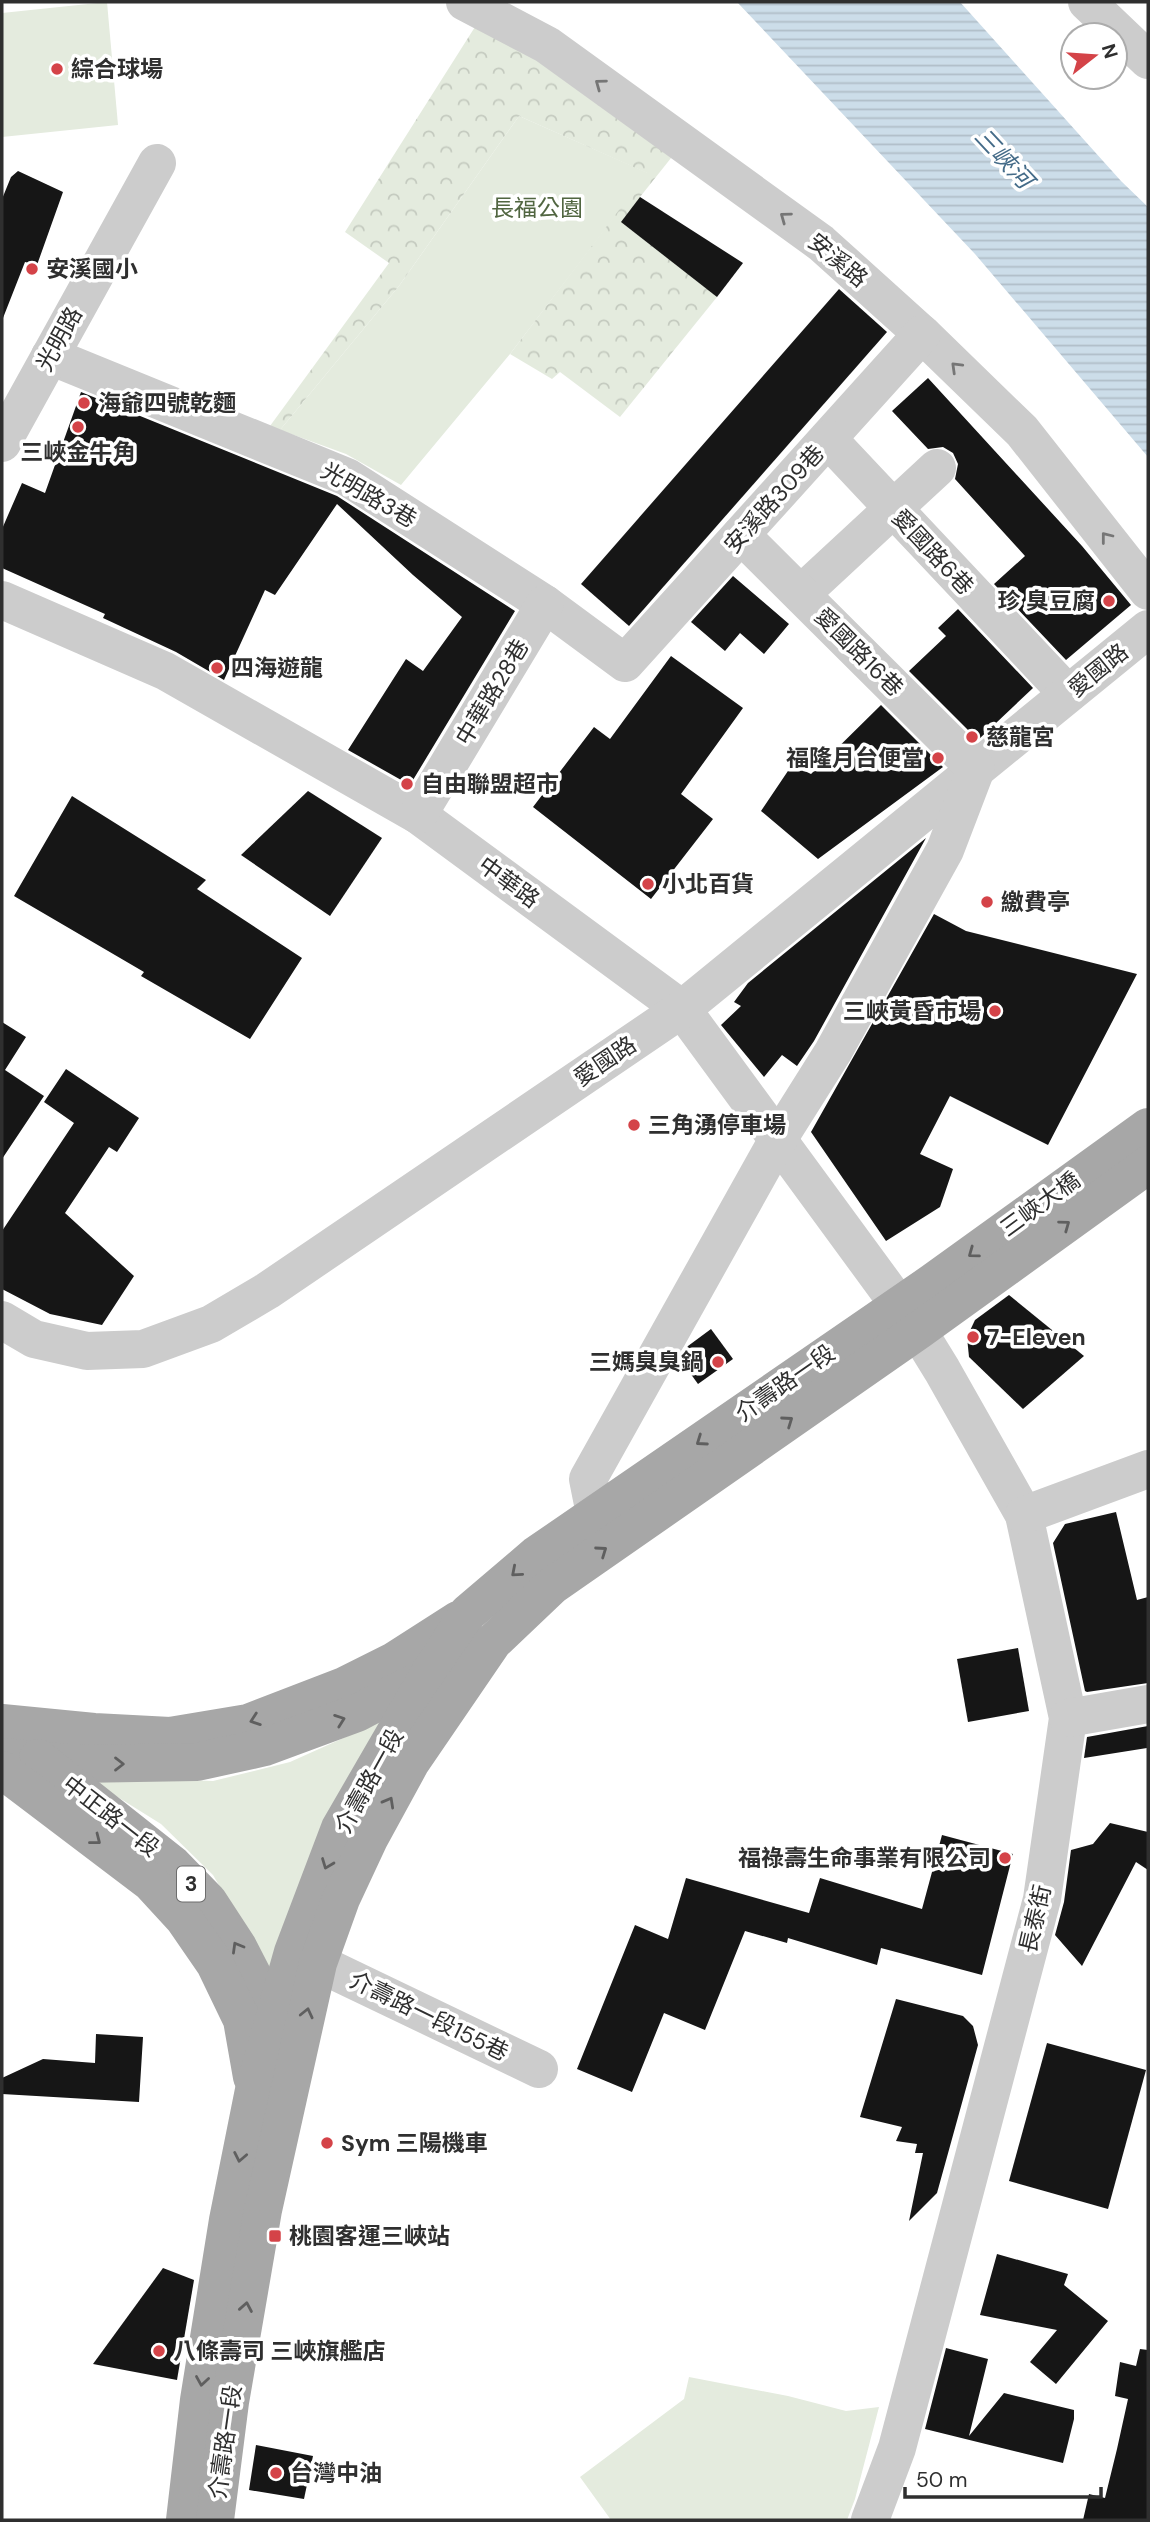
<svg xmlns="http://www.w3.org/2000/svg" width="1150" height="2522" viewBox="0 0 1150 2522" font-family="'DM Sans','Noto Sans TC',sans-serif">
<defs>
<pattern id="forest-crowns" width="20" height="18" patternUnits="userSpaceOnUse" patternTransform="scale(1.75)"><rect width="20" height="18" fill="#e4ebde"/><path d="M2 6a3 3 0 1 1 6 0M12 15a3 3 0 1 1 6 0" fill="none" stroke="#c4cabf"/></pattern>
<pattern id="water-rules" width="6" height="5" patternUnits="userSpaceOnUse" patternTransform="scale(1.75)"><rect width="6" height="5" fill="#ccdde9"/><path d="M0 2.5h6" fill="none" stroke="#b0bec8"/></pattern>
</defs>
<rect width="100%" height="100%" fill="#fff"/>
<g fill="#e4ebde">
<polygon points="107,2 118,125 2,137 2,13"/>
<polygon points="519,116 648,173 510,354 401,485 346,454 280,430 399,286"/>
<polygon points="388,1718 272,1976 213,1875 161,1824 84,1776 213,1781 290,1762"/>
<polygon points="689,2377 788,2396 846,2411 879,2407 855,2499 847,2520 611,2520 580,2477 684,2399"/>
</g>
<polygon fill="url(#forest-crowns)" points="480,19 679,148 640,197 717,297 620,417 560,372 552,379 510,354 647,173 519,116 399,286 280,430 270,426 389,263 345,232"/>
<polygon fill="url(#water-rules)" points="737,2 960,2 1121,181 1148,207 1148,457 975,254"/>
<g fill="#161616">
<polygon points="18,171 63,192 37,265 25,262 3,318 2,199 11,177"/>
<polygon points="640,197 743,263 717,297 621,222"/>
<polygon points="839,289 887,332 629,626 581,584"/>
<polygon points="928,378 1082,546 1131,605 1066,660 994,584 1025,556 955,479 958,464 953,453 943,447 928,449 892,411"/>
<polygon points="81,392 337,496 515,611 410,785 348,750 406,659 423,671 462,617 413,575 337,504 275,595 265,590 224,680 176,652 103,618 105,614 2,568 2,529 22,483 45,493"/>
<polygon points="733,576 789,624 764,654 740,633 725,651 691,622"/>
<polygon points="958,609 1033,688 978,740 909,671 946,636 938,628"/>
<polygon points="671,656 743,708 681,794 713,819 651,899 533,807 594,727 610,739"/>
<polygon points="881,705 943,767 818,859 761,811 792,765 811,774"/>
<polygon points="308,791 382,838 330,916 241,855"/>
<polygon points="72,796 206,880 197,889 302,958 250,1039 141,976 144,972 14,896"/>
<polygon points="926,838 814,1041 797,1066 782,1055 764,1077 721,1025 741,1006 734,1002 748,983"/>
<polygon points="934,914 966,931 1137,974 1048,1145 950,1096 920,1154 953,1169 940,1207 886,1241 811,1132"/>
<polygon points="2,1022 26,1037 5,1070 44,1096 2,1159"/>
<polygon points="66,1069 139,1118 117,1152 109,1147 65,1213 134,1276 102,1325 50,1314 2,1289 2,1231 74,1123 44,1102"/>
<polygon points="1009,1295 1084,1356 1023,1409 969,1357 967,1337 975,1320"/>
<polygon points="711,1329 733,1359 698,1384 680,1359 688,1346"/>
<polygon points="1116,1512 1137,1600 1148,1597 1148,1683 1087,1692 1085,1691 1053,1543 1065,1524"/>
<polygon points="1018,1648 1029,1711 968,1722 957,1659"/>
<polygon points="1148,1726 1147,1748 1084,1758 1087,1737"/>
<polygon points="1110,1823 1148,1832 1148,1870 1136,1862 1082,1966 1055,1935 1064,1902 1071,1850 1093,1844"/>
<polygon points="942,1835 1013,1854 982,1975 881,1948 877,1965 788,1938 787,1943 745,1931 705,2030 664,2013 632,2092 577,2069 635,1925 668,1939 686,1878 809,1913 820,1878 922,1909"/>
<polygon points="896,1999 963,2016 973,2026 978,2045 937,2193 909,2221 923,2153 915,2153 917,2144 896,2141 902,2127 860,2117"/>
<polygon points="96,2034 143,2037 139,2102 2,2094 2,2078 43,2059 95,2063"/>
<polygon points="1047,2043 1146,2070 1108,2209 1009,2181"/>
<polygon points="997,2254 1068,2274 1064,2285 1108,2321 1056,2384 1030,2362 1057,2330 980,2315"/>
<polygon points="163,2268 194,2280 177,2380 93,2364"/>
<polygon points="946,2348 988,2359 969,2436 1004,2393 1074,2410 1074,2419 1063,2463 925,2429"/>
<polygon points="1140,2349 1148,2350 1148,2520 1083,2520 1089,2494 1105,2498 1117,2449 1128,2399 1115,2396 1120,2362 1136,2366"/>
<polygon points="256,2445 313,2456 304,2499 249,2490"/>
</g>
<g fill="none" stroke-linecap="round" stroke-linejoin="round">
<g stroke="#ccc" stroke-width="38">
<polyline points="465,2 547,45 821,243 922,334 1022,431 1148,591"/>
<polyline points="1087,2 1148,60"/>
<polyline points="50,356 347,477 545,604 625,663 922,334"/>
<polyline points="828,439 1068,694"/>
<polyline points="2,443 157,163"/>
<polyline points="801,594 937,468"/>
<polyline points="2,600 165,671 418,815 682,1009 918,1331 942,1370 1024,1515 1068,1718 1042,1899 897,2448 870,2520"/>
<polyline points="418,815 545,604"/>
<polyline points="2,1320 34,1339 87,1351 143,1349 211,1324 267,1291 682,1009 1148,629"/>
<polyline points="595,1514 588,1479 777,1141 833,1052 945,850 976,769 741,535"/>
<polyline points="1024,1515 1148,1469"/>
<polyline points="1068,1718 1148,1704"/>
<polyline points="318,1963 539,2069"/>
</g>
<g stroke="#a7a7a7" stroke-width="38">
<polyline points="2,1723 94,1732 170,1736 248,1723 344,1686 394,1661 458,1620"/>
<polyline points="2,1757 77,1764 197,1762 265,1747 357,1713 429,1675"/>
<polyline points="38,1758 173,1865 208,1901 238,1947 257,1984 273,2029"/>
<polyline points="2,1770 150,1882 184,1919 215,1964 242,2020 252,2077"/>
<polyline points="185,2520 199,2400 228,2220 254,2090 293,1952 340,1828 428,1676 468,1613 536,1555 933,1282 1148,1127"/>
<polyline points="215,2520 230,2402 263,2210 318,1963 341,1899 369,1839 411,1762 493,1642 552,1586 918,1331 1148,1165"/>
</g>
</g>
<defs><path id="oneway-chevron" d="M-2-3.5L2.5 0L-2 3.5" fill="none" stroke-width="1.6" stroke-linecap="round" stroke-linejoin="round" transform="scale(1.75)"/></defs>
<g stroke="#767676">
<use href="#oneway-chevron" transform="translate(600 84) rotate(-144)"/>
<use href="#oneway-chevron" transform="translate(785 217) rotate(-144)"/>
<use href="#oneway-chevron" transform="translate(956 367) rotate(-136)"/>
<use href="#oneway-chevron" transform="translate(1106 537) rotate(-128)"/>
</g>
<g stroke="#5f5f5f">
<use href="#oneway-chevron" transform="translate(1065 1225) rotate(-36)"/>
<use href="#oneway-chevron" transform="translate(973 1253) rotate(144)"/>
<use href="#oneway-chevron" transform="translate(788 1421) rotate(-35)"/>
<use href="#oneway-chevron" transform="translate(701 1441) rotate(145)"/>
<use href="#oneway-chevron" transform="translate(602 1551) rotate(-35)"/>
<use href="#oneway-chevron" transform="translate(516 1572) rotate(139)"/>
<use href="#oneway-chevron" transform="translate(255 1720) rotate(161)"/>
<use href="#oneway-chevron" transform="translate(340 1720) rotate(-20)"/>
<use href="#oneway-chevron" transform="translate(119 1764)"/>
<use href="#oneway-chevron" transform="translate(389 1802) rotate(-61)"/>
<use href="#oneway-chevron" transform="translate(96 1840) rotate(38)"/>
<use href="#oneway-chevron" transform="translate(327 1864) rotate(111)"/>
<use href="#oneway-chevron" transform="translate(237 1947) rotate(-120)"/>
<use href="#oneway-chevron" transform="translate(307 2013) rotate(-77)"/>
<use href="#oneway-chevron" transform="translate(240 2157) rotate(101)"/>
<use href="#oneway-chevron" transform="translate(246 2307) rotate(-80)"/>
<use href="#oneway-chevron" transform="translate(202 2381) rotate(99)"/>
</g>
<g fill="#d44348" stroke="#fff" stroke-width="2.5">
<circle cx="57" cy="69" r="7"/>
<circle cx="32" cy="269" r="7"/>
<circle cx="84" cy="403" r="7"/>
<circle cx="78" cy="427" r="7"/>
<circle cx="1109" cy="601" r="7"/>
<circle cx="217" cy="668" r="7"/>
<circle cx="972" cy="737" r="7"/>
<circle cx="938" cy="758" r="7"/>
<circle cx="407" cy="784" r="7"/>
<circle cx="648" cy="884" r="7"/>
<circle cx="987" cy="902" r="7"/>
<circle cx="995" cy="1011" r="7"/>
<circle cx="634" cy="1125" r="7"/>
<circle cx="973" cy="1337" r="7"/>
<circle cx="718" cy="1362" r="7"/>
<circle cx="1005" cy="1858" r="7"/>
<circle cx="327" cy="2143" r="7"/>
<rect x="268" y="2229" width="14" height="14" rx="3.5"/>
<circle cx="159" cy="2351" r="7"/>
<circle cx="276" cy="2473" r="7"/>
</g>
<g text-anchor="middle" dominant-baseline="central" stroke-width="7" stroke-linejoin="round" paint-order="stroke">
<rect fill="#fff" stroke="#6d6d6d" stroke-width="2" x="177" y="1866.5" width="28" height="35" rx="5"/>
<g font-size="21" font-weight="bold" fill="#2f2f2f">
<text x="191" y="1884">3</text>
</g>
<g font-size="23" font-weight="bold" fill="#2f2f2f" stroke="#fff" text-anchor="start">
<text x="71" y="69">綜合球場</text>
<text x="46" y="269">安溪國小</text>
<text x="98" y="403">海爺四號乾麵</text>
<text x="78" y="452" text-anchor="middle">三峽金牛角</text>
<text x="1095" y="601" text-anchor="end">珍 臭豆腐</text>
<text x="231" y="668">四海遊龍</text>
<text x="986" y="737">慈龍宮</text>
<text x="924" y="758" text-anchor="end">福隆月台便當</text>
<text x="421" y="784">自由聯盟超市</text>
<text x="662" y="884">小北百貨</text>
<text x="1001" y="902">繳費亭</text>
<text x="981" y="1011" text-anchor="end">三峽黃昏市場</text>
<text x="648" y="1125">三角湧停車場</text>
<text x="987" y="1337">7-Eleven</text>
<text x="704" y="1362" text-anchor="end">三媽臭臭鍋</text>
<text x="991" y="1858" text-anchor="end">福祿壽生命事業有限公司</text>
<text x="341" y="2143">Sym 三陽機車</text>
<text x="289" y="2236">桃園客運三峽站</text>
<text x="173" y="2351">八條壽司 三峽旗艦店</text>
<text x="290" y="2473">台灣中油</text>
</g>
<g font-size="23" fill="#516641" stroke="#fff">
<text x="537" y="208">長福公園</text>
</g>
<g font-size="23" fill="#2f2f2f" stroke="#fff">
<text transform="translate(838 260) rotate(40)">安溪路</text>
<text transform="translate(59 339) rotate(-61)">光明路</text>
<text transform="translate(369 495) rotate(30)">光明路3巷</text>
<text transform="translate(774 499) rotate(-48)">安溪路309巷</text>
<text transform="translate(933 552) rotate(47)">愛國路6巷</text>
<text transform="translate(859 652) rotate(45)">愛國路16巷</text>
<text transform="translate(1098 670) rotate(-39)">愛國路</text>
<text transform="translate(492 692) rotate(-59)">中華路28巷</text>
<text transform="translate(509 882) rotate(36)">中華路</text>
<text transform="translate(605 1061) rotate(-34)">愛國路</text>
<text transform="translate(1040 1204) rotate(-36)">三峽大橋</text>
<text transform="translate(785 1383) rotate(-35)">介壽路一段</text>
<text transform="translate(369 1781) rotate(-61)">介壽路一段</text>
<text transform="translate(111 1816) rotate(38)">中正路一段</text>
<text transform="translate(1035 1919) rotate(-77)">長泰街</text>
<text transform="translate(429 2016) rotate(26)">介壽路一段155巷</text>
<text transform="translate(225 2442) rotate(-82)">介壽路一段</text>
</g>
<g font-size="24" font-style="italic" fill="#456c89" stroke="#fff">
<text transform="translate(1004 158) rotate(47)">三峽河</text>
</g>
</g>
<rect width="1150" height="2522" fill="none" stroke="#2f2f2f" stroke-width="7"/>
<g transform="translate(1094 56) rotate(73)"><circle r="33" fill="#ffffff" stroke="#acacac" stroke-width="2"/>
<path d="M0-5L12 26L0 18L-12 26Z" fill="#d44348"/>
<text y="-10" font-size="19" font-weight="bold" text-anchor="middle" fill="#2f2f2f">N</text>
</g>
<path d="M905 2487v10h196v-10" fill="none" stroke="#2f2f2f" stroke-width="3.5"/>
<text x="916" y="2487" font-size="21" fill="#2f2f2f" stroke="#ffffff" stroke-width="5" paint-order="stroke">50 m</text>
</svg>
